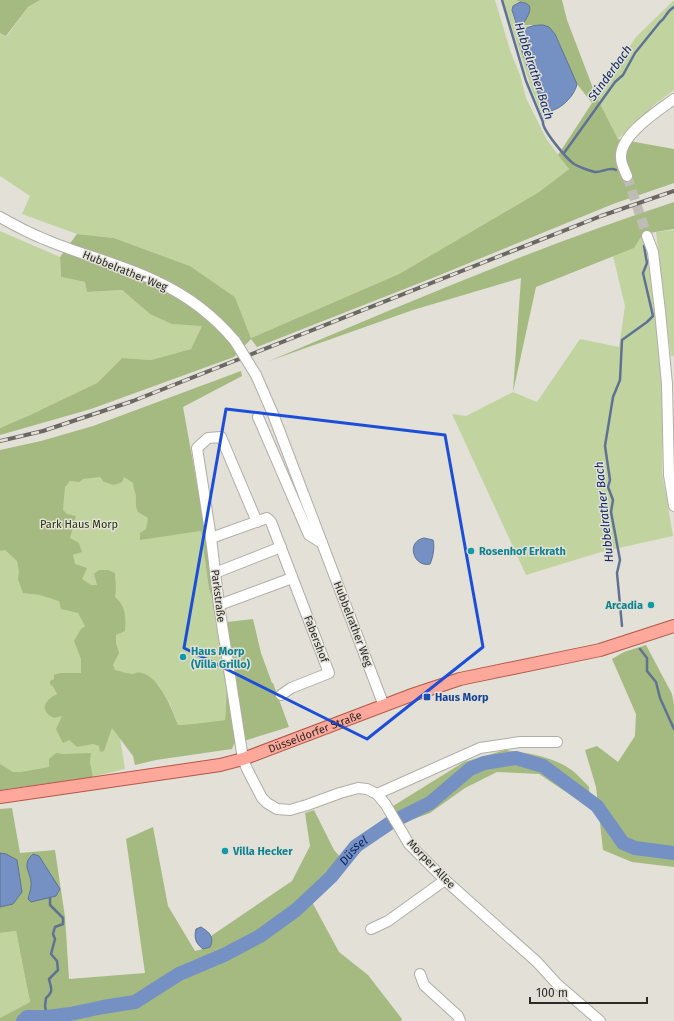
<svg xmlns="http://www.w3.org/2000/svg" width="674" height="1021" viewBox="0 0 674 1021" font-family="'Fira Sans',sans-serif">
<rect width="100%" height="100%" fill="#e2e0d7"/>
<g fill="#c1d4a0">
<polygon points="40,0 495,0 511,53 520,75 526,98 547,140 569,169 539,192 399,274 251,338 235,297 190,266 114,238 77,234 22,214 30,196 0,176 0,33 7,36 28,7"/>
<path d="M503,0H515L520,2L513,6C511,13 514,23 519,27L522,25L530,26L522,31L519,40C522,54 539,102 549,111H553L545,122L531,88Z"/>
<polygon points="674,0 674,90 654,105 618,139 596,96 636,37"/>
<polygon points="674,230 674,356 671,356 656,232"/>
<polygon points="0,231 60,257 61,277 85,282 87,292 122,290 150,314 203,325 191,349 151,360 122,358 97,383 30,415 0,428"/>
<polygon points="643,234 653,292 663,391 662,472 673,536 601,552 526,575 452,414 466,416 513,392 537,402 580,339 619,347 625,306 613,256 634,248"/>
<polygon points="183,407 172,535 201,531 209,589 218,614 227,678 225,720 193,724 178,725 170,704 158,684 119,731 125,769 96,776 0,790 0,458"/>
<polygon points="16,931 30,1002 0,1018 0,933"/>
</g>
<g fill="#a5ba80">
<polygon points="0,0 40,0 28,7 6,36 0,33"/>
<polygon points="515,0 562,0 567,20 596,96 618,139 674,149 674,183 613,204 435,277 257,347 251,339 234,357 91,409 0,435 0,428 30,415 97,383 122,358 151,360 191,349 202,326 172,324 150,314 122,290 87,292 85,282 61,277 60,257 77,234 114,238 190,266 235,297 251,338 399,274 539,192 569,169 558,155 592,103 577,84 555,34 543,25 522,25 530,10 527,4"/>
<path d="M674,202V229L643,234L634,248L536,287L513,392L521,278L413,310L269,361C403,305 536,247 674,202Z"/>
<path d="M241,371L242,376L183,407L200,501L218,614L209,589L201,531L140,540V533L146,529L148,518L138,512C135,505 136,504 136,497C136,493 133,488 133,483L124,477L122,482L114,485L104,482L100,477L83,479L79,482L70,481L65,487L63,510L67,514L76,516L70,538L79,543L82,552L73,555L75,564L87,568L82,579L91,585H97L94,574L99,570H108L115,573C115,581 117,588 115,597C126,606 126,618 125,631L116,635V643L119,653L113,665L115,670C120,671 128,674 133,674C136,673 138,672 142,673C160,678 172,709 178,725L193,724L225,720L227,683V622L253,619L261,653L272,683H273L289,727L234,744L232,749L156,760L135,765L133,756L112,728L104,751L100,752L99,746L93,744L77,747L69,740L63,743L56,729L62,716L54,718C38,710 45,700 57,694L54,688L50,684V681L54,679V675L60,673H81V659L74,641L81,629L85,626L78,613L61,609L59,601L40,595L23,593L18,579L19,571L17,561L5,550L0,551V450L41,441L93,426Z"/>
<polygon points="646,645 672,694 674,704 674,867 632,862 603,850 596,787 585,750 597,746 618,762 635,736 636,714 612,659 624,652"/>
<path d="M505,750C529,753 553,756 573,771C579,776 584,782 589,787L590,808L539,774L497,772L465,788L430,813L403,823L393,806L464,762Z"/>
<polygon points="56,753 63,754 91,753 90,763 93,777 0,790 0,764 13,772 21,772 49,767 49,759"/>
<polygon points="12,808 20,853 55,850 65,917 69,979 145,973 126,839 153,827 168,906 195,951 203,949 212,942 211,936 292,881 310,846 305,813 314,810 334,850 341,858 360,842 379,828 382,834 366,846 312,902 339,952 368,975 402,1019 401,1021 0,1021 0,1018 30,1002 16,931 0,933 0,809"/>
</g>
<g fill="#7590c3" stroke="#5f7294">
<path d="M520,2C521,2 526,3 527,4C535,8 524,23 520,27L517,26L512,10L513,6Z"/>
<path d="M543,25L549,27L555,34L577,84C575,95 561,110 549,111C539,102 522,54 519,40C521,27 532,25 543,25Z"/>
<path d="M424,538L433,540C435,546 433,558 430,564C414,568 405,542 424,538Z"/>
<polygon points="0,853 6,854 17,860 22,892 13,904 0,907"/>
<path d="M33,854L39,856L60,889L56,896L31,902L28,899C29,894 31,890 31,886C32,872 20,866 33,854Z"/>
<path d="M201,927C209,932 215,937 210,947L203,949C195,943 194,937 196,929Z"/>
</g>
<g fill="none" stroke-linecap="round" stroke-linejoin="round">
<g stroke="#5f7294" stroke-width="2.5">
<path d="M502,0L526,81L543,122C542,130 567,159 574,164C579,167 590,171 595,172C602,173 609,166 616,170"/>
<path d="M564,153L615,82L623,75L635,53L660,22C667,17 666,11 674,7"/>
<polyline points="622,626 617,573 620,560 611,512 613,500 608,487 610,480 605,446 613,397 620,380 622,340 647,322 653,316 643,273 647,263 644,246"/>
<polyline points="640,649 647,658 647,671 656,682 660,698 674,729"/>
<path d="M47,1017L45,1006L46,998C54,991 51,988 49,979L58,970L57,961L51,954L55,939L53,934L55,927L63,924V918L50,905V898"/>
</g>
<path stroke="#7590c3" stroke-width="14" id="s1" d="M23,1021L27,1017H47L70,1014L103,1007L135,1002L179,974L224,955L260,936L296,910L331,877L356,846L390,823L430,803L470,769L484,763L516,758L543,766L597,806L623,843L635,848L674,853"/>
<polyline stroke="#bebcb4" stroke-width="10" stroke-dasharray="10 5" stroke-linecap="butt" points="627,176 647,236"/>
<g stroke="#b0aea6" stroke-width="12">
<g id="minor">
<path d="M627,176C625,171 621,164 621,158C619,135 658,111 674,99"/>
<path d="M0,217C14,225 29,233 44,239C81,255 122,264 158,282C188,296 214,316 235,341"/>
<polyline points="647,236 653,252 660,311 667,384 669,475 674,506"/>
<polyline points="256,375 273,414 384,706"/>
<polyline points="258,417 309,535 322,543"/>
<polyline points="257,522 221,437 208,438 197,448 211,538 219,605 243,759 247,769 262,798 267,803 277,809 290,810 307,805 340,793 358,788 367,789 377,794 386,805 409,844 445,880 537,962 557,984 600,1021"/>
<polyline points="211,538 267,518 271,522 329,673 291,688 281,695"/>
<polyline points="215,573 281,547"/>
<polyline points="219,605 292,578"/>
<polyline points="377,794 480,748 520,742 557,742"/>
<polyline points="371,929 388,921 445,880"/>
<polyline points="420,974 424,985 458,1016 460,1021"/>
</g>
</g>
<g stroke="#b45747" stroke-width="14">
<g id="major">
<path id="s2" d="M0,797L220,765L243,759L409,696L460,679L600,650L674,626"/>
</g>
</g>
<use href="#minor" stroke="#fff" stroke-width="10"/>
<use href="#major" stroke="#fea89b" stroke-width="12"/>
<g stroke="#6a6863" stroke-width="4">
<polyline id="rail" points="0,441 43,431 133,401 601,216 674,191"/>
</g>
<use href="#rail" stroke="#e2e0d7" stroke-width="2.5" stroke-dasharray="8" stroke-linecap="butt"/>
<g stroke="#b0aea6" stroke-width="12" stroke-linecap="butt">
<polyline id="minor-bridge" points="235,341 256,375"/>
</g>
<use href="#minor-bridge" stroke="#fff" stroke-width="10"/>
</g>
<path fill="none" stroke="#1d4ed8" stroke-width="3" stroke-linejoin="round" d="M226,409L445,435L483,647L367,739L184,648Z"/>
<g fill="#0f9aa8" stroke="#e2e0d7" stroke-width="1.5">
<circle cx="471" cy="551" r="4"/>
<circle cx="651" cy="605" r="4"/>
<circle cx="183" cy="657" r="4"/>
<circle cx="225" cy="851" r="4"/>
</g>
<rect fill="#1a4fb4" stroke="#e2e0d7" stroke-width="1.5" x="423" y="693" width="8" height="8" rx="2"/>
<g text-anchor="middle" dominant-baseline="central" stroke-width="3" stroke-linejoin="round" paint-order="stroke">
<g font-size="11" fill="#2c2b28" stroke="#e2e0d7">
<text transform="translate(125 271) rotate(22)">Hubbelrather Weg</text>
<text transform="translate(218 596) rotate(83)">Parkstraße</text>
<text transform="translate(353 624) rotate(69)">Hubbelrather Weg</text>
<text transform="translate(316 639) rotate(69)">Fabershof</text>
<text stroke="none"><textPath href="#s2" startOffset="323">Düsseldorfer Straße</textPath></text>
<text transform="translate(431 864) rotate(46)">Morper Allee</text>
</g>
<g font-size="11" fill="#283509" stroke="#e2e0d7">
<text x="79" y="524">Park Haus Morp</text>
</g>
<g font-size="11" font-weight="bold" fill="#0d838f" stroke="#e2e0d7" text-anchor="start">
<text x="479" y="551">Rosenhof Erkrath</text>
<text x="643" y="605" text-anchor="end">Arcadia</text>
<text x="191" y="651">Haus Morp<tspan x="191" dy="13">(Villa Grillo)</tspan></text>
<text x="233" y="851">Villa Hecker</text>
</g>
<g font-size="11" font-weight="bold" fill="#164399" stroke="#e2e0d7" text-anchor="start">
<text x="435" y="697">Haus Morp</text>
</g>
<g font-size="12" font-style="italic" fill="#0d2865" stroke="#e2e0d7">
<text transform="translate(534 71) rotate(72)">Hubbelrather Bach</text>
<text transform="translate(610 73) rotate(-54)">Stinderbach</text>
<text transform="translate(604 512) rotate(-96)">Hubbelrather Bach</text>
<text stroke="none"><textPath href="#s1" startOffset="384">Düssel</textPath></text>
</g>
</g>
<path d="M530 997v6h117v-6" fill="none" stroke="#2c2b28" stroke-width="2"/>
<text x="536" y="997" font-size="12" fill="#2c2b28" stroke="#e2e0d7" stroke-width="3" paint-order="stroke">100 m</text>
</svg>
